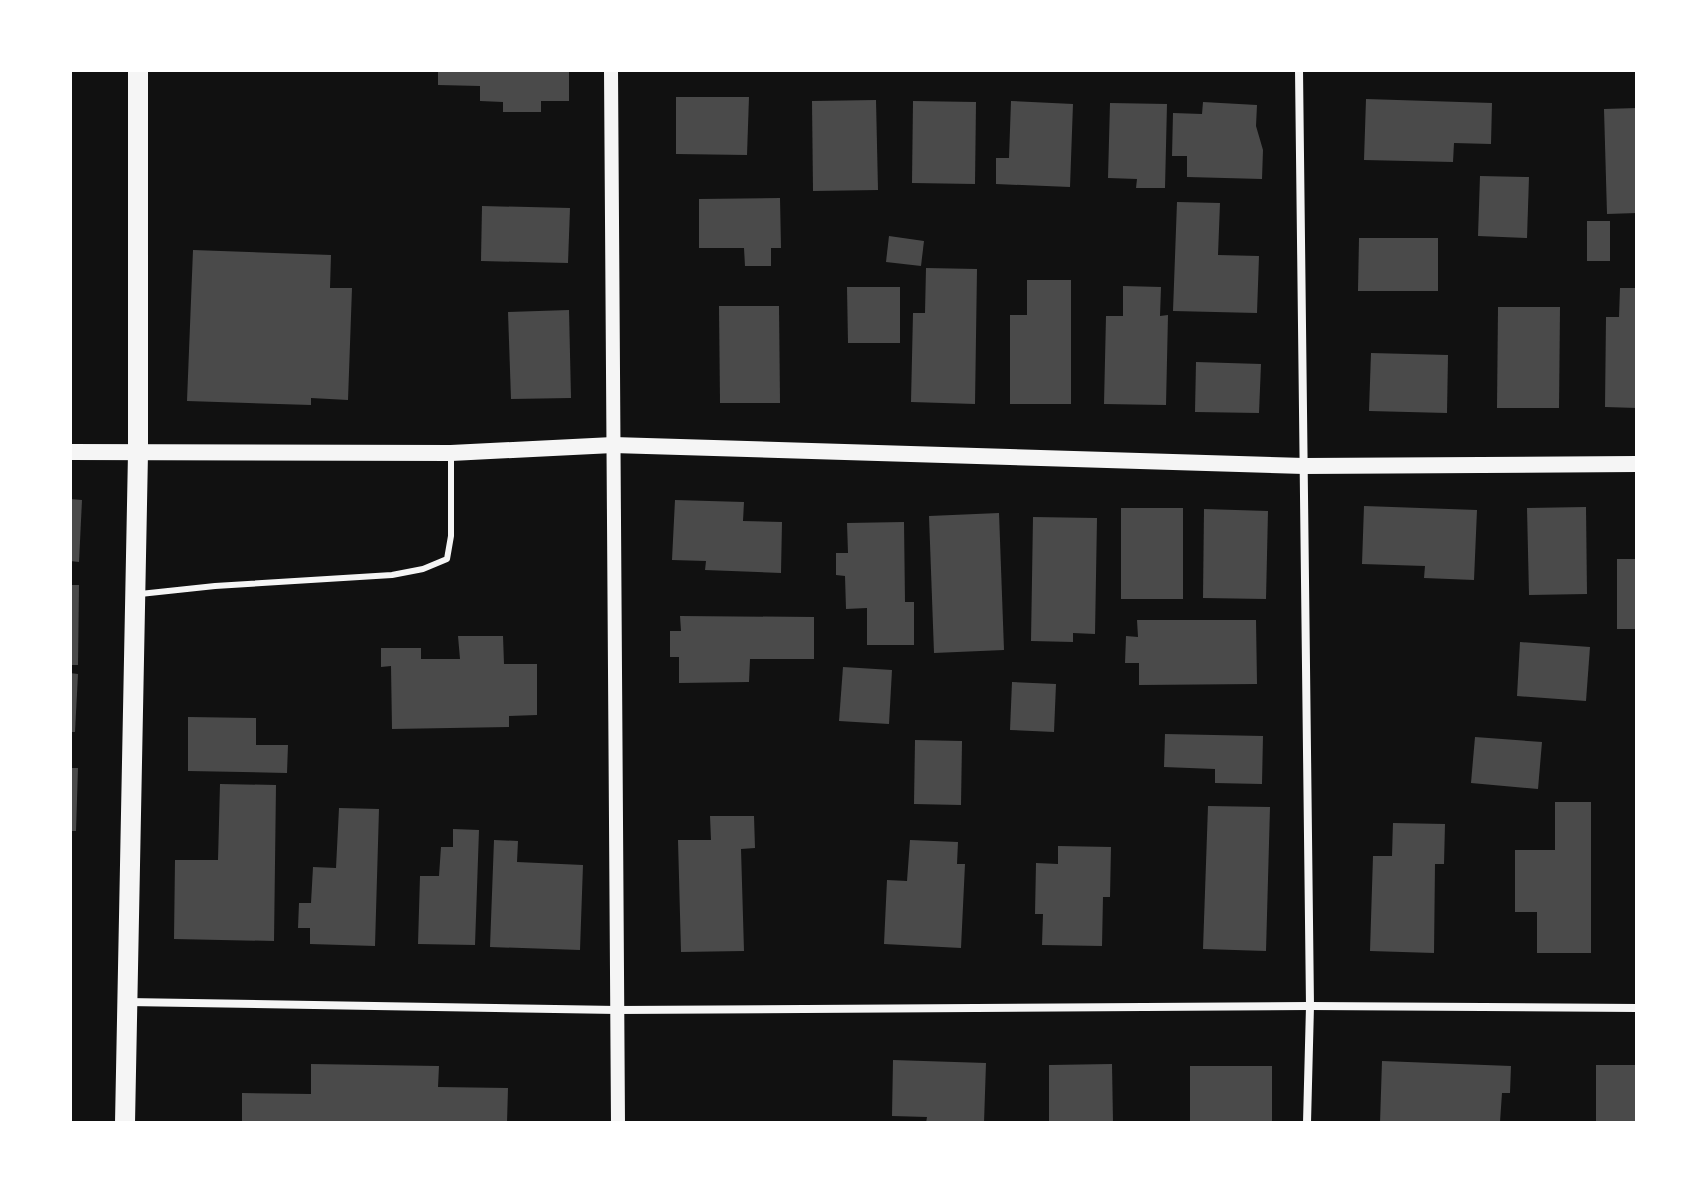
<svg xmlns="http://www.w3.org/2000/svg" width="1707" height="1193" viewBox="0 0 1707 1193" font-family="Arial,sans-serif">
<rect width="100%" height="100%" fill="#111"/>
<g fill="#4a4a4a">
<polygon points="438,70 569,70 569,101 541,101 541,112 503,112 503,102 480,101 480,86 438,85"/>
<polygon points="676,97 749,97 747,155 676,154"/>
<polygon points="1366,99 1492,103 1491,144 1454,143 1453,162 1364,160"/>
<polygon points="876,100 878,190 813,191 812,101"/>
<polygon points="913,101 976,102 975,184 912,183"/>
<polygon points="1011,101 1073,104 1070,187 996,184 996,158 1009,158"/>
<polygon points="1203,102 1257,105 1256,126 1263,150 1262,179 1187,177 1187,156 1172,156 1173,113 1202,114"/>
<polygon points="1110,103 1167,104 1165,188 1136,188 1137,179 1108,178"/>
<polygon points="1637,108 1637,213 1607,214 1604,109"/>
<polygon points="1480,176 1529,177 1527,238 1478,236"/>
<polygon points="780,198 781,248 771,248 771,266 745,266 744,248 699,248 699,199"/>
<polygon points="1177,202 1220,203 1218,255 1259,256 1257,313 1173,311"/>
<polygon points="482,206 570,208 568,263 481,261"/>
<rect x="1587" y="221" width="23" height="40"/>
<polygon points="889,236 924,241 921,266 886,262"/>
<polygon points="1359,238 1438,238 1438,291 1358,291"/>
<polygon points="193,250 331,255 330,288 352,288 348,400 311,398 311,405 187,401"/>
<polygon points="926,268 977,269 975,404 911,402 913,313 925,313"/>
<polygon points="1027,280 1071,280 1071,404 1010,404 1010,315 1027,315"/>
<polygon points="1123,286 1161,287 1160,316 1168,315 1166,405 1104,404 1106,316 1123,316"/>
<polygon points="847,287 900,287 900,343 848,343"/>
<polygon points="1620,288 1637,288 1637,408 1605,407 1606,317 1619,317"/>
<polygon points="719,306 779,306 780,403 720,403"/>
<polygon points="1498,307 1560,307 1559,408 1497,408"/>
<polygon points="569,310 571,398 511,399 508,312"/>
<polygon points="1371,353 1448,355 1447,413 1369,411"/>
<polygon points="1196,362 1261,364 1259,413 1195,412"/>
<polygon points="70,499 82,500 79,562 70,561"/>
<polygon points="675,500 744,502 743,521 782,522 781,573 705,570 706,561 672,560"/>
<polygon points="1364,506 1477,510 1474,580 1424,578 1425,566 1362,564"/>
<polygon points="1586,507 1587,594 1529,595 1527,508"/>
<rect x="1121" y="508" width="62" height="91"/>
<polygon points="1204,509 1268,511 1266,599 1203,598"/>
<polygon points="999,513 1004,650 934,653 929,516"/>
<polygon points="1033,517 1097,518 1095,634 1073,633 1073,642 1031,641"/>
<polygon points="904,522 905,602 914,602 914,645 867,645 867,608 846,609 845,576 836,575 836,553 848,553 847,523"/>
<rect x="1617" y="559" width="20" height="70"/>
<polygon points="70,585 79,585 78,665 70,665"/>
<polygon points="680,616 814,617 814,659 750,659 749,682 679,683 679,657 670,657 670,631 681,631"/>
<polygon points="1137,620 1256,620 1257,684 1139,685 1139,663 1125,663 1126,636 1138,637"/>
<polygon points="458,636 503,636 504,664 537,664 537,715 509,716 509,727 392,729 391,666 381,667 381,648 421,648 421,659 460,659"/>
<polygon points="1520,642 1590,647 1586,701 1517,696"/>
<polygon points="843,667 892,670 889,724 839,721"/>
<polygon points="70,673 78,674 75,732 70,732"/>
<polygon points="1012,682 1056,684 1054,732 1010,730"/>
<polygon points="188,717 256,718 256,745 288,745 287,773 188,771"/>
<polygon points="1165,734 1263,736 1262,784 1215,783 1215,769 1164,767"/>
<polygon points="1475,737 1542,742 1538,789 1471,783"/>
<polygon points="915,740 962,741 961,805 914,804"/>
<polygon points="70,768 78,768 76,831 70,831"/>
<polygon points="220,784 276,785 274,941 174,939 175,860 218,860"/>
<polygon points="1555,802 1591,802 1591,953 1537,953 1537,912 1515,912 1515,850 1555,850"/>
<polygon points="1208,806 1270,807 1266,951 1203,949"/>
<polygon points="339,808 379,809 375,946 310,944 310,928 298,928 299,903 311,903 313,867 336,868"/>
<polygon points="710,816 754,816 755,848 741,849 744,951 681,952 678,840 711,840"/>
<polygon points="1393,823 1445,824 1444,864 1435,864 1434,953 1370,951 1373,856 1392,856"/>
<polygon points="453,829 479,830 475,945 418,944 420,876 439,876 441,847 453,847"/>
<polygon points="494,840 518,841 517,862 583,865 580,950 490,947"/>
<polygon points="910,840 958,842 957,864 965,864 961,948 884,944 887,880 907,881"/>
<polygon points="1058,846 1111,847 1110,897 1103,897 1102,946 1042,945 1043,914 1035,914 1036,863 1058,864"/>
<polygon points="893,1060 986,1063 984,1123 926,1123 927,1117 892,1116"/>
<polygon points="1382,1061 1511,1066 1510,1093 1502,1093 1500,1122 1380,1123"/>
<polygon points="311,1064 439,1066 438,1087 508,1088 507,1123 242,1123 242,1093 311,1094"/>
<polygon points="1112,1064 1113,1123 1049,1123 1049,1065"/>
<rect x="1596" y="1065" width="41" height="58"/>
<rect x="1190" y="1066" width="82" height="57"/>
</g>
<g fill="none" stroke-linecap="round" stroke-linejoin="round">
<polyline stroke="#f5f5f5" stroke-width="6" points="140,594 215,586 392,575 423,569 447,559 451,536 451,457"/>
<g stroke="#f5f5f5" stroke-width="8">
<polyline points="1299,70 1310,1006 1307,1123"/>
<polyline points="127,1002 617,1010 1310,1006 1637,1008"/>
</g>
<polyline stroke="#f5f5f5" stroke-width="14" points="611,70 618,1123"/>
<polyline stroke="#f5f5f5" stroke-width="16" points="70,452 451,453 613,445 1304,466 1637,464"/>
<polyline stroke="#f5f5f5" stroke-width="20" points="125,1123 138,453 138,70"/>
</g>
<rect width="1707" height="1193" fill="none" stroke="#ffffff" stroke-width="144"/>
</svg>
